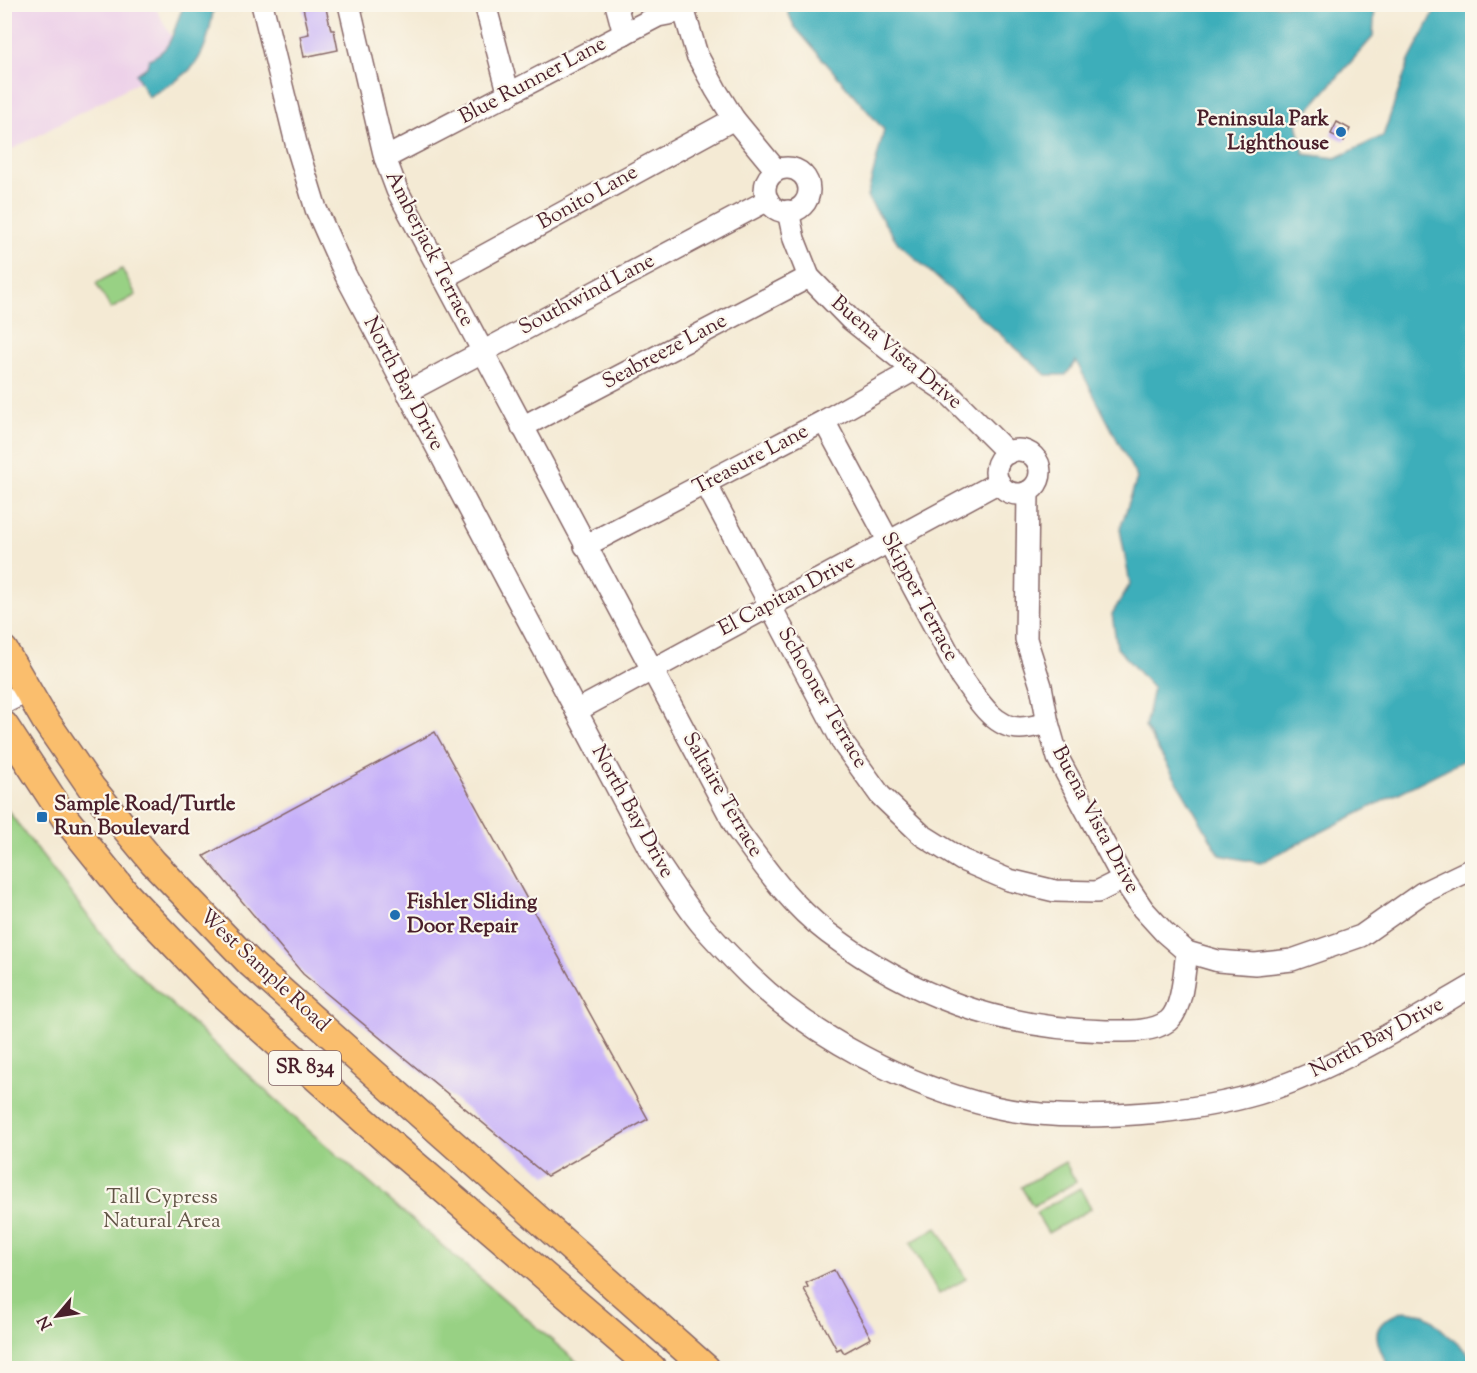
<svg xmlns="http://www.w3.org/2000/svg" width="1477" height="1373" viewBox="0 0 1477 1373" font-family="'Sorts Mill Goudy',serif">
<rect width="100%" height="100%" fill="#fbf7ec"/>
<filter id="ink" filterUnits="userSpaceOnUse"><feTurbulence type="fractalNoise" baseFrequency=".0167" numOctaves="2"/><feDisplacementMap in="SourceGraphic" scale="12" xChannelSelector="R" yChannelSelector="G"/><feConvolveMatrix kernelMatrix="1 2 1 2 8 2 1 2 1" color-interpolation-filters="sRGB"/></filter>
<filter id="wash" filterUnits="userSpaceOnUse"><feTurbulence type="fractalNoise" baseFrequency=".008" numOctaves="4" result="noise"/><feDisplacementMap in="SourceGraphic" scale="24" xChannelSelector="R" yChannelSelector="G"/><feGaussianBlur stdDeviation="1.35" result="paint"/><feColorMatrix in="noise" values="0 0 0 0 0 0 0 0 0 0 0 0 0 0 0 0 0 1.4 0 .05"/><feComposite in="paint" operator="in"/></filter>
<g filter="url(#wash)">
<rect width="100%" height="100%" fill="#f4ead4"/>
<polygon fill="#edd1e9" points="5,5 154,5 183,58 5,153"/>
<g fill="#98d184" stroke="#717858" stroke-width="1.5">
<polygon points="122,269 136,295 111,309 96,283"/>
<polygon points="5,807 116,953 307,1129 584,1368 5,1368"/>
<polygon points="1065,1162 1076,1182 1033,1206 1021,1187"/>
<polygon points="1080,1188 1091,1209 1048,1233 1036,1213"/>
<polygon points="937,1227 966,1279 939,1294 910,1243"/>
</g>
<g fill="#3eaeba" stroke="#446672" stroke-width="1.5">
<path d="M184,5H214C211,24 208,47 195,64C184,78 163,88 148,97L136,74L147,67L149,59C170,51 172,36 179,17C180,13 183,9 184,5Z"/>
<polygon points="785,5 1375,5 1373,37 1297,123 1304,154 1336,158 1383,136 1409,61 1438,5 1472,5 1472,765 1464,760 1260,863 1220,855 1145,727 1153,688 1117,648 1112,614 1130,584 1120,529 1137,478 1076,361 1066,375 1046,375 898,243 867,197 884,130 794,26"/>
<path d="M1405,1311L1425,1314L1472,1357V1368H1389C1375,1340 1366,1323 1405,1311Z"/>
</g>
<g id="blocks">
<g fill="#c6b0f9">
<polygon points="319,4 325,4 331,30 334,30 338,50 304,57 300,36 309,34 303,8"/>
<polygon points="1337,122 1350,129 1344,141 1331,134"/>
<polygon points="435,732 648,1119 547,1176 303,974 204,856"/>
<polygon points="834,1270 871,1338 844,1353 841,1348 837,1350 804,1289 808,1287 806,1283"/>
</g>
</g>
</g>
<g filter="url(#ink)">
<use href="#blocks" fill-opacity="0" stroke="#866666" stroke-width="1.5"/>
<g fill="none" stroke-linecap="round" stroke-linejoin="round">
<g stroke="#866666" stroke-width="24">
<g id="minor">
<path d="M262,4L297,147L316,209L346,276L652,854C668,877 683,902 701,924C716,942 733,959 750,976C814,1038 907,1086 994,1107C1047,1119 1105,1117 1159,1112C1196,1108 1235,1102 1270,1090C1342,1065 1407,1024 1472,986"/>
<path d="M349,4L385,158L397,190L738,831C765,868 790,904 828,933C913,997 999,1028 1106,1031C1124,1031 1152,1033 1168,1021C1183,1009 1184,971 1187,952"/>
<polyline points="485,4 509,95"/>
<polyline points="616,4 624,34"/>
<polyline points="685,4 684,11 697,55 716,90 734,119 776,170"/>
<polyline points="385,158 658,16 684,11"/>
<circle cx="787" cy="190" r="22"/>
<polyline points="788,211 794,239 809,277 850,319 914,370 948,393 1008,453"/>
<polyline points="443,278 734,119"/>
<polyline points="407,392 768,200"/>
<path d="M824,421L962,678C976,697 993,728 1020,728C1029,728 1039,725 1048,723"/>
<polyline points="522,427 809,277"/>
<circle cx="1018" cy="472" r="22"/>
<polyline points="706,484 844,745 880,795 922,835 962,860 1009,880 1055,891 1097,892 1123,879"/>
<polyline points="1028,492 1026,639 1041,686 1048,723 1058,758 1123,879 1143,909 1164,932 1187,952 1218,961 1255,964 1292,960 1361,936 1422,893 1472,869"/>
<polyline points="585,546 824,421 914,370"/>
<polyline points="4,703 28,691"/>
<polyline points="576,711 999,482"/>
</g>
</g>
<g stroke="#866666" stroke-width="30">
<g id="major">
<polyline points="4,650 45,720 91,787 153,862 251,964 706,1368"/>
<polyline points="4,725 65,818 126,894 222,994 393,1146 652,1368"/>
</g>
</g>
<use href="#minor" stroke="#fff" stroke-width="21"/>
<use href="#major" stroke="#fabe6d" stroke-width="27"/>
</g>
</g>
<g fill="#1f6fb2" stroke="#fbf7ec" stroke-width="2">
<circle cx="1341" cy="132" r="6"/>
<rect x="36" y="811" width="12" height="12" rx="3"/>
<circle cx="395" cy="915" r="6"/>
</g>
<g text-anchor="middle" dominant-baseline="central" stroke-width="4.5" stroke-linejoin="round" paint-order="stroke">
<rect fill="#fbf7ec" stroke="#7f6065" stroke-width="1.5" x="269" y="1051" width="72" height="34" rx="4.5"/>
<g font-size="20" font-weight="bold" fill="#4a1f2b">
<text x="305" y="1068">SR 834</text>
</g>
<g font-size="21" fill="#4a1f2b" stroke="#fbf7ec">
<text transform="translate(533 81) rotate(-28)">Blue Runner Lane</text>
<text transform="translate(588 198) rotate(-29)">Bonito Lane</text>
<text transform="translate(429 249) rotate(63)">Amberjack Terrace</text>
<text transform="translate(587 295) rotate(-28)">Southwind Lane</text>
<text transform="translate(665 352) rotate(-28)">Seabreeze Lane</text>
<text transform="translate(896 353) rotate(40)">Buena Vista Drive</text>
<text transform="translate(403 384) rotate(62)">North Bay Drive</text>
<text transform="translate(751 460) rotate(-28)">Treasure Lane</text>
<text transform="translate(787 596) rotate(-28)">El Capitan Drive</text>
<text transform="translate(919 597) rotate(62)">Skipper Terrace</text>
<text transform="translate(822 698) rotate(60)">Schooner Terrace</text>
<text transform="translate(722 795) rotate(60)">Saltaire Terrace</text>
<text transform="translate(632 812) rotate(61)">North Bay Drive</text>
<text transform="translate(1095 820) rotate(62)">Buena Vista Drive</text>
<text transform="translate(264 971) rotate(43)">West Sample Road</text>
<text transform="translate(1377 1038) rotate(-28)">North Bay Drive</text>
</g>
<g font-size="21" font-weight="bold" fill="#4a1f2b" stroke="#fbf7ec" text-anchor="start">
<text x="1329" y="120" text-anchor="end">Peninsula Park<tspan x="1329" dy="24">Lighthouse</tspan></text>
<text x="54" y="805">Sample Road/Turtle<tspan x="54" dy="24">Run Boulevard</tspan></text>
<text x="407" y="903">Fishler Sliding<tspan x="407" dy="24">Door Repair</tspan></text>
</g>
<g font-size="21" fill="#615446" stroke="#fbf7ec">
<text x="162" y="1198">Tall Cypress<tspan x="162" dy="24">Natural Area</tspan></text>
</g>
</g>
<rect width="1477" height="1373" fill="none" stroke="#fbf7ec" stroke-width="24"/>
<g transform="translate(57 1316) rotate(241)" stroke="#fbf7ec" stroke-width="4.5" paint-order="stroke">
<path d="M0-4.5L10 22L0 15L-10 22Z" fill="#4a1f2b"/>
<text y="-9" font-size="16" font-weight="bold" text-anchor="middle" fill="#4a1f2b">N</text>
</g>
</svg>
